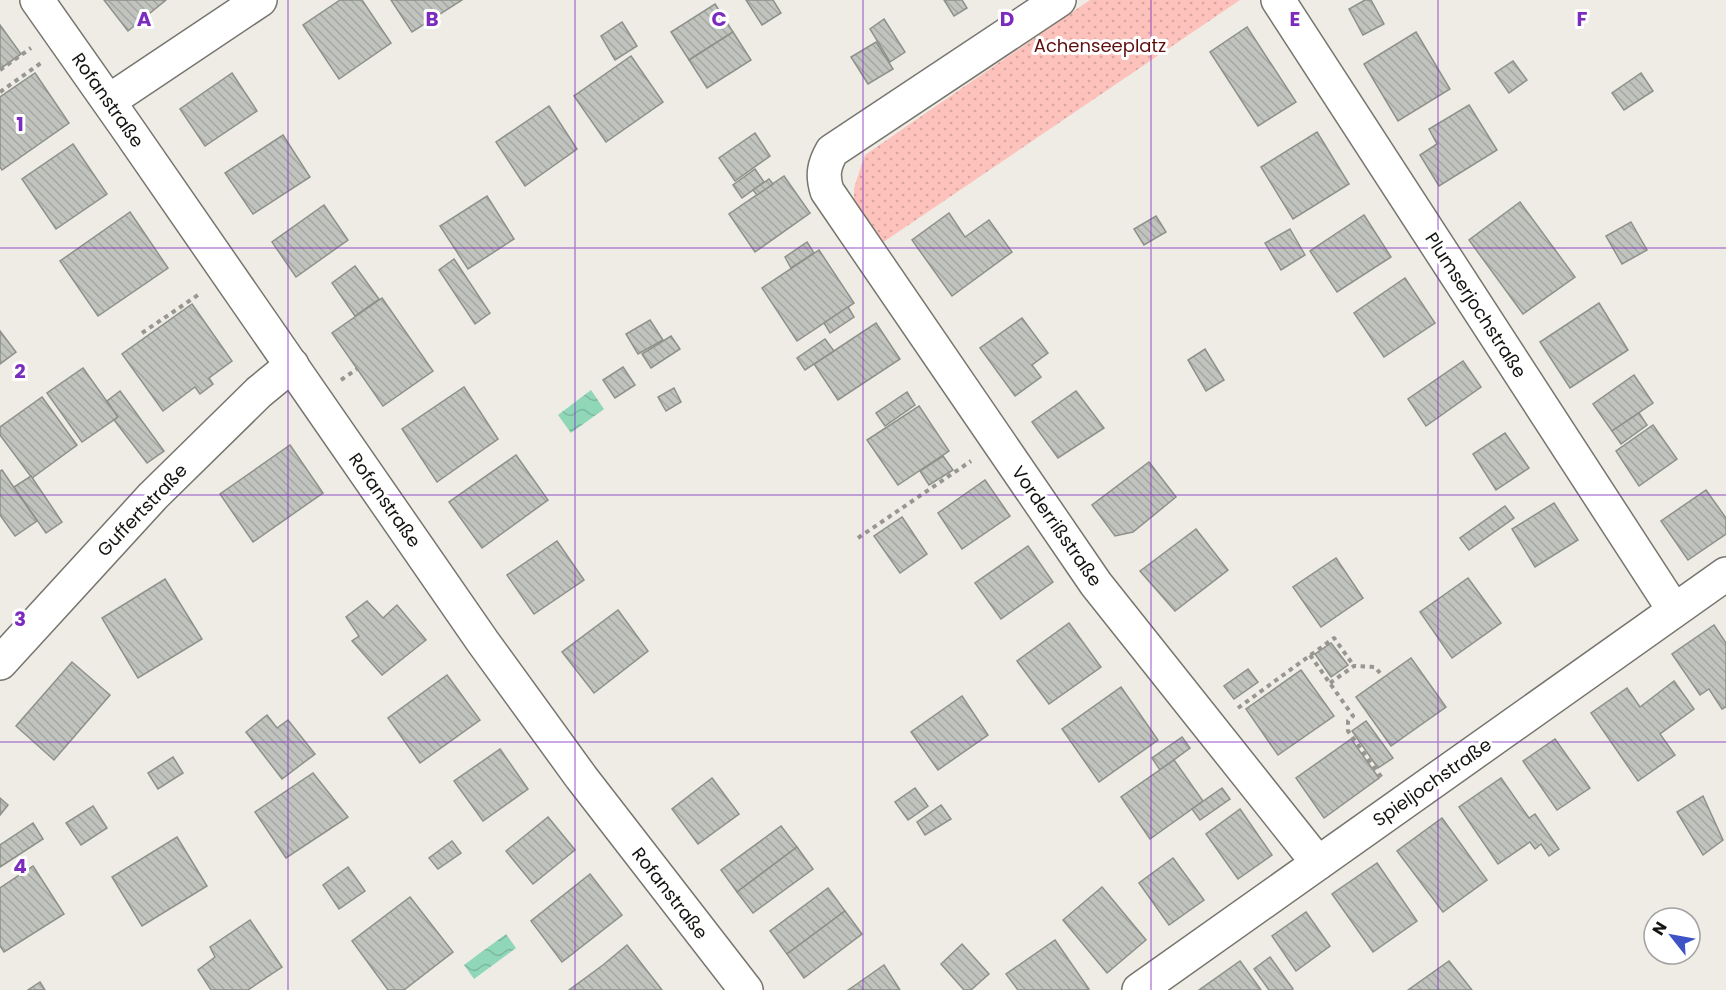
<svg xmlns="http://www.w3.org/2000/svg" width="1726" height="990" viewBox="0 0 1726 990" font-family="Poppins,sans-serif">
<defs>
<pattern id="grass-dots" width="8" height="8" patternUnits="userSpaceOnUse" patternTransform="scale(1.5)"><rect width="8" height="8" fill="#fdc2bb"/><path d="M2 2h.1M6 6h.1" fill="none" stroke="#d8a6a0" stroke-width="1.8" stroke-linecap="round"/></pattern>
<pattern id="water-waves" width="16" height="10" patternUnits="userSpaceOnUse" patternTransform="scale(1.5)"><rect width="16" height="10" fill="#90d7b8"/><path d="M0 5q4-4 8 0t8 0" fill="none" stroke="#7bb89d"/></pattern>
<pattern id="building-back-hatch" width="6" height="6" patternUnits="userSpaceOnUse" patternTransform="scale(1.5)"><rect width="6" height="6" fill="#c1c4be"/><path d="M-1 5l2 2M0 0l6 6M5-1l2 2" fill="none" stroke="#a5a8a2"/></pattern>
</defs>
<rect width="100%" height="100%" fill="#eeece4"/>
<polygon fill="url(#grass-dots)" points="1090,0 1240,0 882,243 854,203 854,188 865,155"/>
<g fill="url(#water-waves)">
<polygon points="591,390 604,409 571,433 558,415"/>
<polygon points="506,934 516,948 474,979 464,965"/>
</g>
<g fill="url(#building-back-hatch)" stroke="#8d918a" stroke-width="1.5">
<polygon points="104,0 166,0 128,31"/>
<polygon points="340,0 362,0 391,43 339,79 303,25"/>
<polygon points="391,0 462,0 412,32"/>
<polygon points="746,0 773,0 781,13 762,25"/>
<polygon points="944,0 962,0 967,8 954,16"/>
<polygon points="1365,0 1371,0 1384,24 1363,35 1349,9"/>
<polygon points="715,4 733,32 689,60 671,32"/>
<polygon points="884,19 905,52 890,62 870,29"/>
<polygon points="622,22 637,46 615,60 601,36"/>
<polygon points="0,25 21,54 0,69"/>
<polygon points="1247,27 1296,102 1258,126 1210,52"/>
<polygon points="733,32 751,60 707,88 689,60"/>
<polygon points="1416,32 1450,89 1398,121 1364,64"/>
<polygon points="876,42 893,69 868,84 851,57"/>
<polygon points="631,56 663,102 606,142 574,96"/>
<polygon points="1513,61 1527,80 1509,93 1495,73"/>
<polygon points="35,73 69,123 2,170 0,167 0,97"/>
<polygon points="232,73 257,111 205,146 180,109"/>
<polygon points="1641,73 1653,91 1624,110 1612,93"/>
<polygon points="1469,105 1497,150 1439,186 1420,155 1437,144 1429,129"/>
<polygon points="549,106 577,149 525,186 496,142"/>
<polygon points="1317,132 1349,184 1293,219 1261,167"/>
<polygon points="755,133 770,156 735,181 719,158"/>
<polygon points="283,135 310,177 253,214 225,173"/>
<polygon points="73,144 107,194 56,229 22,179"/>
<polygon points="755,169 764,182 742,198 733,185"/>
<polygon points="784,176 810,213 755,252 729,214"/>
<polygon points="769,179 773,184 757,195 753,190"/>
<polygon points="487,196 514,239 468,269 440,226"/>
<polygon points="1520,202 1575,277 1523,314 1469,240"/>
<polygon points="324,205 348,240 296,277 272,242"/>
<polygon points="130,212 168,268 98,316 60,261"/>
<polygon points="949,213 965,237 989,220 1012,252 952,296 912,240"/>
<polygon points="1364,215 1391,257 1337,292 1310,251"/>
<polygon points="1156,216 1166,232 1144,245 1134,229"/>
<polygon points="1631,222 1647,250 1622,264 1606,236"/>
<polygon points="1290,229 1305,255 1281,270 1265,243"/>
<polygon points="807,242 814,253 791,268 785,257"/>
<polygon points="819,250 854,303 797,341 762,288"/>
<polygon points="454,259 490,313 475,324 439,270"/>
<polygon points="355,266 379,299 355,316 332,283"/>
<polygon points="1405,278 1435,323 1384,357 1354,313"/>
<polygon points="382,298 433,371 383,406 332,333"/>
<polygon points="1599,303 1628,350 1570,388 1540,342"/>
<polygon points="192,304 232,361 209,378 213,384 200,394 195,387 163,411 122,354"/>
<polygon points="848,307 854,317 830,333 824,323"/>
<polygon points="1022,318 1048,353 1032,365 1041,377 1015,396 980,348"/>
<polygon points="650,320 663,340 638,354 626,334"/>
<polygon points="876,323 900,359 838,400 814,364"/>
<polygon points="0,331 16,352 0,364"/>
<polygon points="671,336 680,349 651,368 642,354"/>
<polygon points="825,339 834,351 805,370 797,358"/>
<polygon points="1205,349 1224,380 1206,391 1188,360"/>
<polygon points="1463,361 1481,387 1426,426 1408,399"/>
<polygon points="623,367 635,385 615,398 603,380"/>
<polygon points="83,368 118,417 82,442 47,393"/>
<polygon points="1634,375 1653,403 1612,431 1593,404"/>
<polygon points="464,387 498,439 437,482 402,429"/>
<polygon points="674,388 681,402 666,411 658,397"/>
<polygon points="120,391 164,451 147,463 114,420 118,417 107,401"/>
<polygon points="1076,391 1104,428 1058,458 1032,422"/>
<polygon points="907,392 915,405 885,426 876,413"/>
<polygon points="42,397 77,445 32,478 0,435 0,427"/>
<polygon points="919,406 949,451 898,485 867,440"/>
<polygon points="1639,413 1647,425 1621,444 1612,431"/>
<polygon points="1653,425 1677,459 1639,486 1616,451"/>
<polygon points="1505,433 1529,468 1496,490 1473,454"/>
<polygon points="290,445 323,493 253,542 220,494"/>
<polygon points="516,455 548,500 482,548 449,502"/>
<polygon points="943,456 953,470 929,485 920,471"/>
<polygon points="1149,462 1176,497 1133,532 1115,536 1092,505"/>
<polygon points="2,470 37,521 15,536 0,515 0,471"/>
<polygon points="31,476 62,522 46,533 14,487"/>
<polygon points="985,480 1010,516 962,549 938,513"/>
<polygon points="1706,490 1726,518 1726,534 1688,560 1661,521"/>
<polygon points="1554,503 1578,540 1535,567 1512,529"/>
<polygon points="1505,506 1514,518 1469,550 1460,538"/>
<polygon points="902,517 927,554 900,573 874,536"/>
<polygon points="1196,529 1228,570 1175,611 1140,571"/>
<polygon points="557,541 584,580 534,614 507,575"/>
<polygon points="1028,546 1053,582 1001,619 975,583"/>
<polygon points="1336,558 1363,598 1321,627 1293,587"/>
<polygon points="1468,578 1501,623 1452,658 1420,612"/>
<polygon points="165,579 202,639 138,678 102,618"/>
<polygon points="367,601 383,618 397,605 426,640 382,675 352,641 359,636 346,617"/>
<polygon points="618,610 648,651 594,693 562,652"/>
<polygon points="1069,623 1101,667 1049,704 1017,661"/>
<polygon points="1714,625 1726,643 1726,707 1722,709 1709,689 1700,695 1672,654"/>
<polygon points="1331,643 1348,665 1331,677 1315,654"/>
<polygon points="1411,658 1446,707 1391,746 1356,697"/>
<polygon points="72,662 110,695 54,760 16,726"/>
<polygon points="1248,669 1258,682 1234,699 1224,686"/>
<polygon points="1301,670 1334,716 1278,755 1246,709"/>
<polygon points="447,675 480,720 420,763 388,718"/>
<polygon points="1674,681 1694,709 1660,734 1675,755 1638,781 1591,713 1627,688 1640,707"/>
<polygon points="1121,687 1158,740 1099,782 1062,729"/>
<polygon points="962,696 988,735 938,770 911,732"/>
<polygon points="267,715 277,728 288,720 315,754 282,779 246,732"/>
<polygon points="1366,721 1393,758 1378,768 1352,731"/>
<polygon points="1182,737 1190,748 1160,770 1152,758"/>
<polygon points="1351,739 1379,778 1324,818 1296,778"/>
<polygon points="1555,739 1590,788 1557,810 1523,761"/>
<polygon points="500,749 528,789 483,821 454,781"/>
<polygon points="173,757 183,773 158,789 148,773"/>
<polygon points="1174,760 1203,801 1150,839 1121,797"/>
<polygon points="313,773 348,817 286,858 255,812"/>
<polygon points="712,778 739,814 698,844 672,809"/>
<polygon points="1501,778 1529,818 1535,814 1559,849 1549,856 1541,844 1535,849 1530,842 1498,864 1459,807"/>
<polygon points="915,788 928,806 908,820 895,802"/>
<polygon points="1222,788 1230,799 1200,820 1192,809"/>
<polygon points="1703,796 1723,840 1703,855 1677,812"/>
<polygon points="0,798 8,805 0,815"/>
<polygon points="941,805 951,819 925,835 917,822"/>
<polygon points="93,806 107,828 81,845 66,823"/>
<polygon points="1240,809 1272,855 1238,879 1206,834"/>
<polygon points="548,817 575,850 533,884 506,851"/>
<polygon points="1442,818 1487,880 1443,912 1397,851"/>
<polygon points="33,823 43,839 0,867 0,845"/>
<polygon points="781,826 797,847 737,892 721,870"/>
<polygon points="177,837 207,886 142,926 112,877"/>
<polygon points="452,841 461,853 438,869 429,858"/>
<polygon points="797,847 813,869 753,913 737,892"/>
<polygon points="1173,858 1204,900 1169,925 1139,883"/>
<polygon points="1377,863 1417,921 1373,952 1332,894"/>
<polygon points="33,866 64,914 4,952 0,946 0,888"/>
<polygon points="348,867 365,891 339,909 323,885"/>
<polygon points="590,874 622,915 562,962 531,921"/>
<polygon points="1102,887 1146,940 1107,973 1063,920"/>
<polygon points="828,888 845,911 787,954 770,931"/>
<polygon points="410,897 453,952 404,990 388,990 352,941"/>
<polygon points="845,911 862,934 804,978 787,954"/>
<polygon points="1306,912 1330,946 1296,971 1272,936"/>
<polygon points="250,920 282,967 248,990 211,990 198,970 215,957 210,947"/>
<polygon points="1055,940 1089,989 1086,990 1018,990 1006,974"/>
<polygon points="962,944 989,974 971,990 964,990 941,964"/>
<polygon points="627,945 662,990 569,990 603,965"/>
<polygon points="1270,957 1293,989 1292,990 1269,990 1254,969"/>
<polygon points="1240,961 1261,990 1199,990"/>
<polygon points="1449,961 1472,990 1408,990"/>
<polygon points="884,965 900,990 848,990 854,986"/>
<polygon points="40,982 45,990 28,990"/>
</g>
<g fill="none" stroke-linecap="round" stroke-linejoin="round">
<g stroke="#76756e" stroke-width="36">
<g id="minor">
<polyline points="37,0 125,125 483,642 581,777 746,990"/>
<path d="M1059,0L832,151C824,165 822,175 827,191L1096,584L1318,863"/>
<polyline points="1278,0 1674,610"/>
<polyline points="109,101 260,0"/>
<polyline points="0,663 153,496 259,392 292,365"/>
<polyline points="1139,990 1726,574"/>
</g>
</g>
<g stroke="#989690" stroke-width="4" stroke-dasharray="4.5 4.5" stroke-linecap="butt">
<polyline points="0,70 31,48"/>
<polyline points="0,92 41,63"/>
<polyline points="142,333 201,293"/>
<polyline points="341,380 357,369"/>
<polyline points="858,538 971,461"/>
<polyline points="1310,655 1353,716 1348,721 1348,731 1382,778"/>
<polyline points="1330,683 1354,666 1375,667 1380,673"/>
<polyline points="1238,708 1334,638 1354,666"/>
</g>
<use href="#minor" stroke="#fff" stroke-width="33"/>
</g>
<path fill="none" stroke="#7b2cbf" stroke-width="1.5" stroke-opacity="0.55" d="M288,0V990M575,0V990M863,0V990M1151,0V990M1438,0V990M0,248H1726M0,495H1726M0,742H1726"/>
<g text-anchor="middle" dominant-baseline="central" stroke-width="6" stroke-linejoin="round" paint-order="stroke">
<g font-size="18" fill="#5f0f0f" stroke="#fff">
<text x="1100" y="45">Achenseeplatz</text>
</g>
<g font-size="18" fill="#141411" stroke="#fff">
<text transform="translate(108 100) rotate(55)">Rofanstraße</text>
<text transform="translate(1476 305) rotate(57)">Plumserjochstraße</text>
<text transform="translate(385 500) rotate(55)">Rofanstraße</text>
<text transform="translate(142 510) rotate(-46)">Guffertstraße</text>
<text transform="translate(1057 526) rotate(55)">Vorderrißstraße</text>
<text transform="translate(1432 782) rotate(-35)">Spieljochstraße</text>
<text transform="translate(670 893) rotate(52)">Rofanstraße</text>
</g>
</g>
<g font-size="20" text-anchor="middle" font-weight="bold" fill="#7b2cbf" stroke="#fff" stroke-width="6" stroke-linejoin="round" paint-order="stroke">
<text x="144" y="26">A</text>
<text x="432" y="26">B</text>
<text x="719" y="26">C</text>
<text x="1007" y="26">D</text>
<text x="1295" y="26">E</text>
<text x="1582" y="26">F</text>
<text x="20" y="131">1</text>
<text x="20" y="378">2</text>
<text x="20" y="626">3</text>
<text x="20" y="873">4</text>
</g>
<g transform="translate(1672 936) rotate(301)"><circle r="28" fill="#ffffff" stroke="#a1a1a0" stroke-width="1.5"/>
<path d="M0-4.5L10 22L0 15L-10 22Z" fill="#3d53c6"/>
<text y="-9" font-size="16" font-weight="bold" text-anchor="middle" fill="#141411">N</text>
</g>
</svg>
